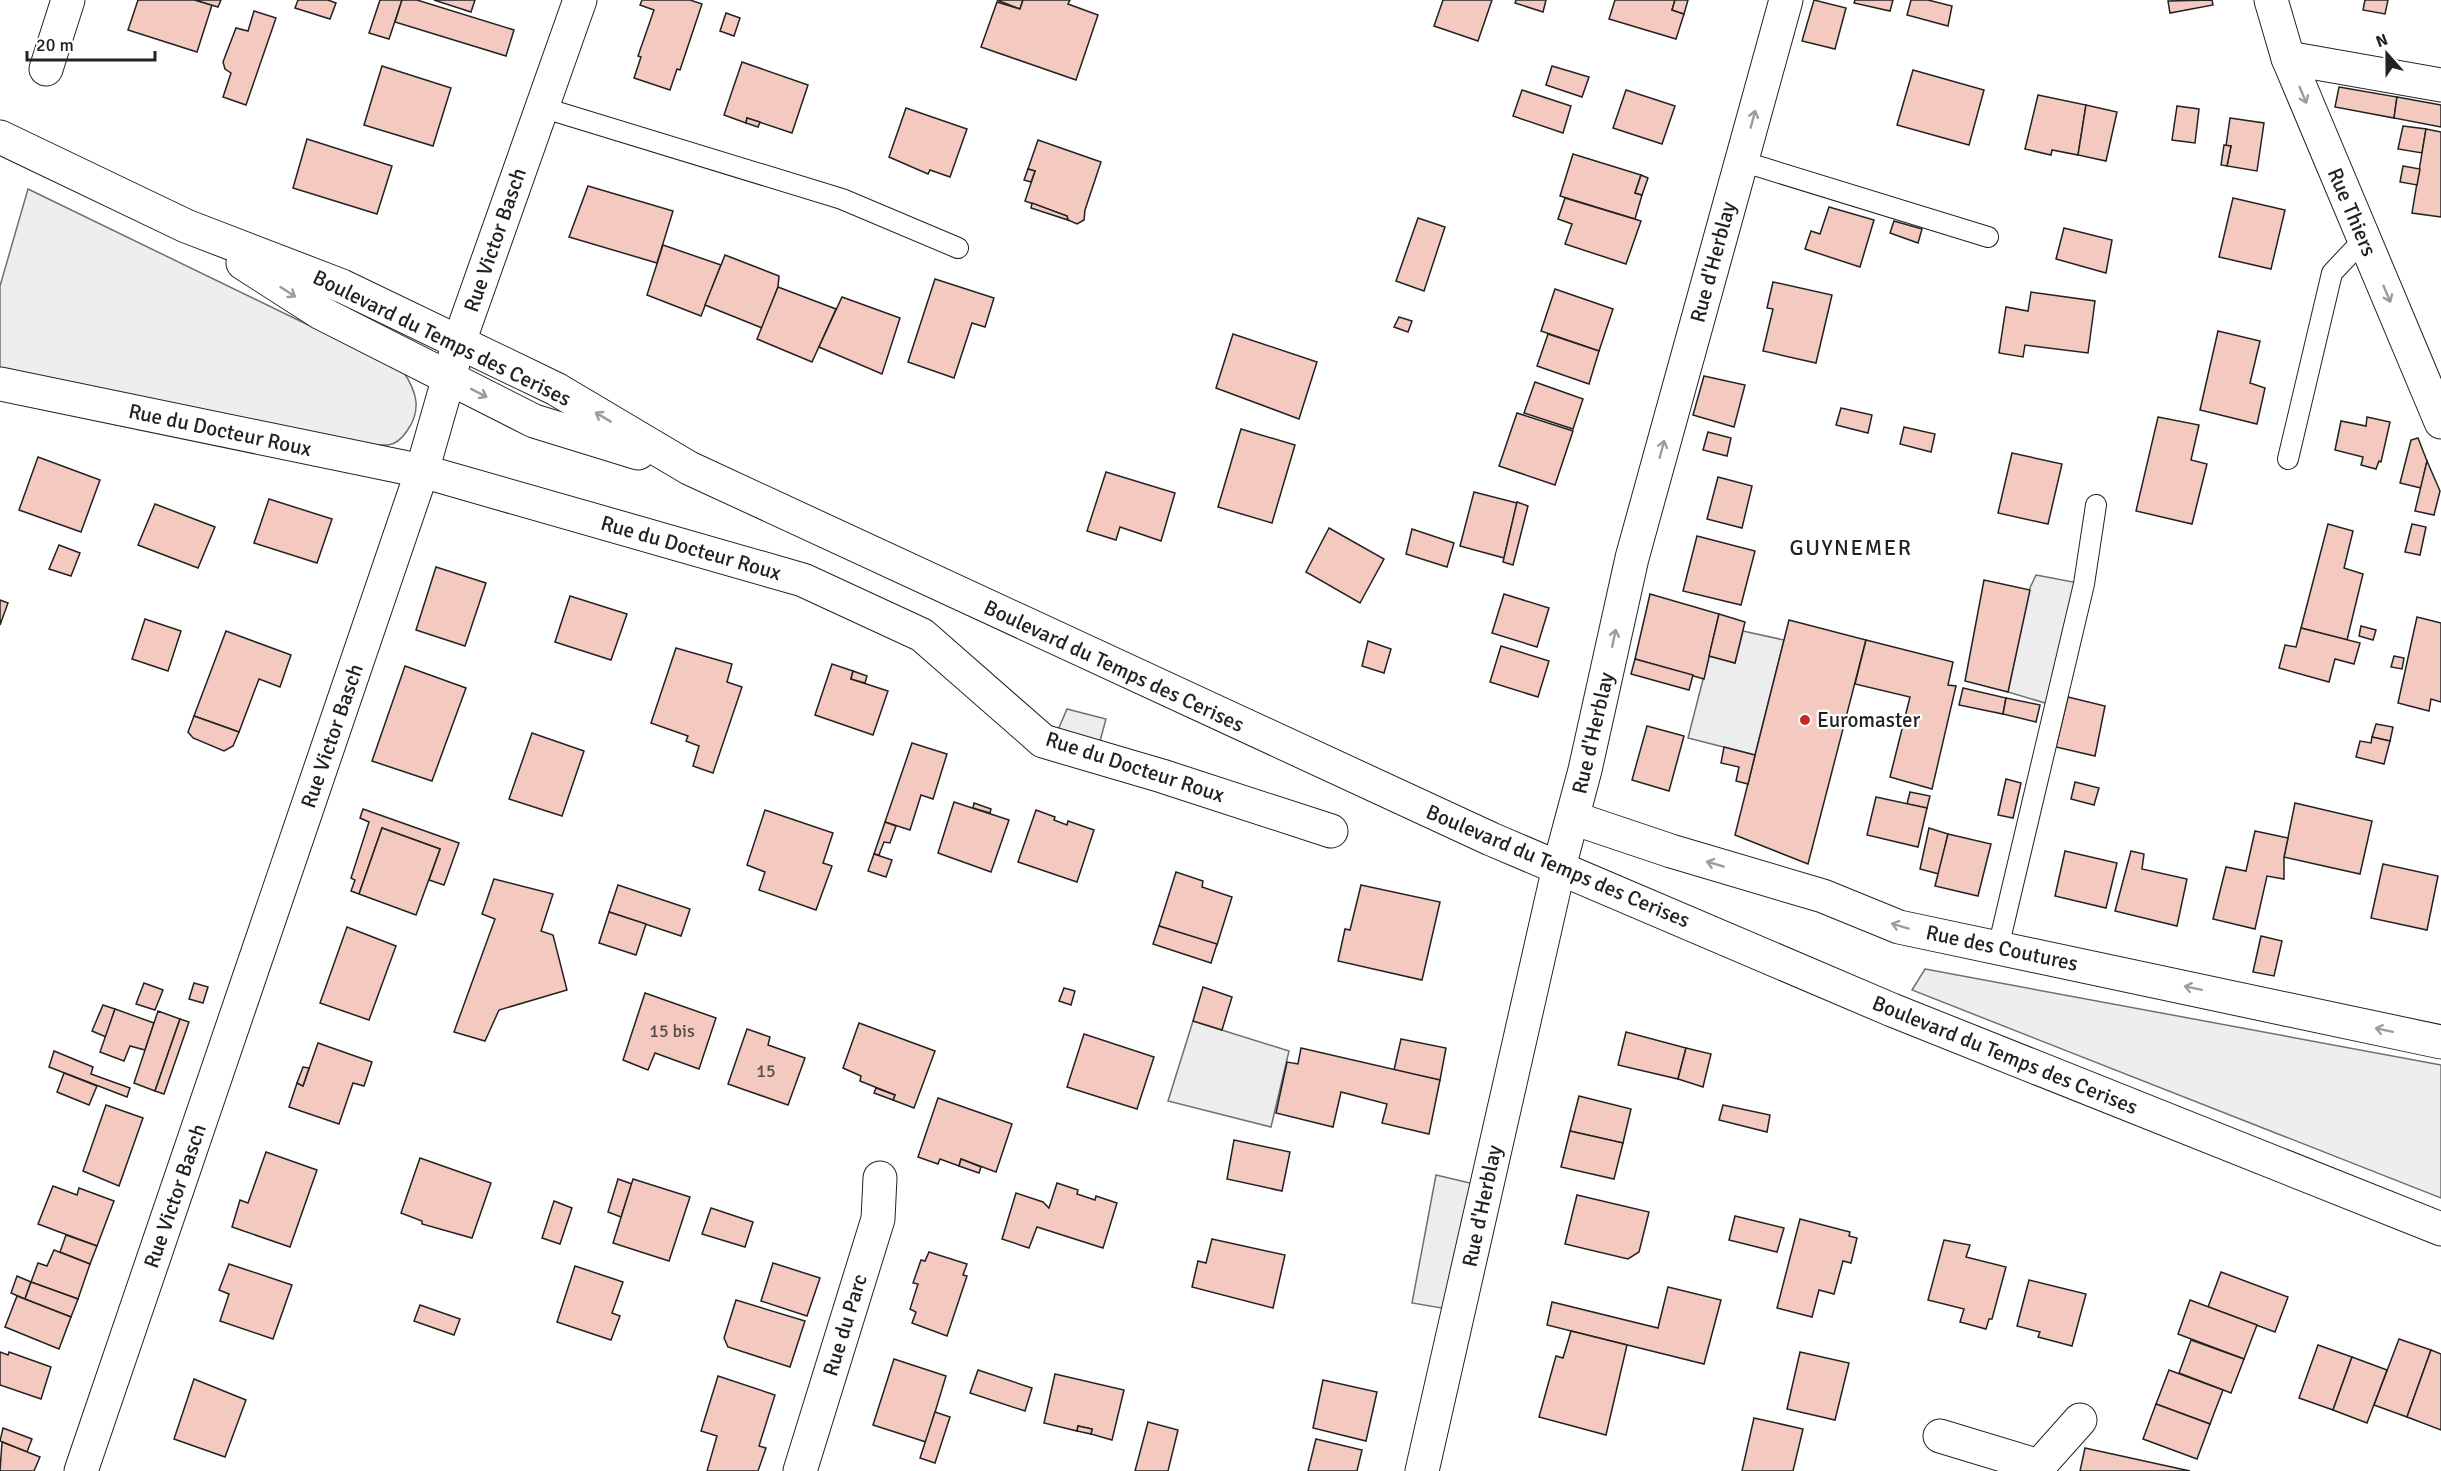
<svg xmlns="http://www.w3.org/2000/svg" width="2441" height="1471" viewBox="0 0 2441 1471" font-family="Signika,sans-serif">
<rect width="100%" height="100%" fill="#fff"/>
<g fill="#eee" stroke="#6f6f6f" stroke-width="1.5">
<path d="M28,189L403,371C417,392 422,410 407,431C403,437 396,444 388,445C375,446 359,442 345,440L0,369V286Z"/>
<polygon points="1925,969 2441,1065 2441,1198 1912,990"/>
</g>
<g fill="#ededed" stroke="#6f6f6f" stroke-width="1.5">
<polygon points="2036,575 2084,584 2055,706 2008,692 2029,590"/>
<polygon points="1743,631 1784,640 1755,755 1688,738 1709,656 1735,663"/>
<polygon points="1067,709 1106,719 1096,756 1052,744"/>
<polygon points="1193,1021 1289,1051 1271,1127 1168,1101"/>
<polygon points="1436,1175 1487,1187 1459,1311 1412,1303"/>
</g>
<g fill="#f3c9c0" stroke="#222" stroke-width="1.5">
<polygon points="138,0 195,0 212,5 197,52 128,30"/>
<polygon points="195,0 221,0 218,7"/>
<polygon points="298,0 328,0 336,3 330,19 295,8"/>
<polygon points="380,0 402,0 389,39 369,33"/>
<polygon points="402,0 417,0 514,30 506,56 395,22"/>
<polygon points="434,0 475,0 471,12"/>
<polygon points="642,0 690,0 702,4 680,70 677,69 670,90 634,78 641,57 638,56 654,10 640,5"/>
<polygon points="997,0 1023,0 1020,9"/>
<polygon points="1023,0 1070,0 1068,4 1098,15 1076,80 981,47 997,2 1020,9"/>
<polygon points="1443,0 1492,0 1478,41 1434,26"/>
<polygon points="1516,0 1546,0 1543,12 1515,3"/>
<polygon points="1615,0 1675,0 1672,10 1684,14 1676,39 1609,19"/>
<polygon points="1675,0 1688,0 1684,14 1672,10"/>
<polygon points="1814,0 1846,8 1835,49 1802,41"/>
<polygon points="1855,0 1893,0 1890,11 1854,3"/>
<polygon points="1911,0 1928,0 1952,6 1948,26 1907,15"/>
<polygon points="2212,0 2213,5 2170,13 2168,1"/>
<polygon points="2365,0 2388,0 2385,14 2363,10"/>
<polygon points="254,11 276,18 246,105 223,97 231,73 225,69 223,62 236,28 248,31"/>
<polygon points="726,13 740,18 734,36 720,31"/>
<polygon points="742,62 808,85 792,133 747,118 746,123 724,115"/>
<polygon points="382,66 451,88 433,146 364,125"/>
<polygon points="1552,66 1589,77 1582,97 1546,85"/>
<polygon points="1913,70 1984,90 1969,145 1897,125"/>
<polygon points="2339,87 2397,97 2394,118 2335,107"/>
<polygon points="1522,90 1571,106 1563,133 1513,116"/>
<polygon points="1626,90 1675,106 1662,144 1613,128"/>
<polygon points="2038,95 2086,105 2078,155 2052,150 2051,155 2025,149"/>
<polygon points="2397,97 2441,105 2441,127 2394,118"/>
<polygon points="2086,105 2117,112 2106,161 2078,155"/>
<polygon points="2177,106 2199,109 2195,143 2172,140"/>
<polygon points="906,108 967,129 950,177 930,170 928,174 889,157"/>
<polygon points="747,118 760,122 758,127 746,123"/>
<polygon points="2230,118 2264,123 2257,171 2227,166 2231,146 2226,146"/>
<polygon points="2403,126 2426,129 2422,153 2398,149"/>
<polygon points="2426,129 2441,132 2441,217 2412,213"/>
<polygon points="307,139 392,166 377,214 293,188"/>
<polygon points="1038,140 1101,162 1085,210 1084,220 1077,224 1068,220 1067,216 1025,201 1035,171 1028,169"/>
<polygon points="2224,145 2231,146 2227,166 2221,165"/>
<polygon points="1573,154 1641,175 1635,193 1642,195 1635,219 1560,196"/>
<polygon points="2403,166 2420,169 2417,185 2400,182"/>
<polygon points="1028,169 1035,171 1031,182 1024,180"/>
<polygon points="1641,175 1648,178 1642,195 1635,193"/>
<polygon points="588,186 673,211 657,263 569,237"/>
<polygon points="1565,198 1641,221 1626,264 1565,244 1572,224 1558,219"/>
<polygon points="2233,198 2285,210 2271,269 2219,257"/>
<polygon points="1032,203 1067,216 1068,220 1031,208"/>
<polygon points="1829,207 1874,220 1860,267 1805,249 1811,231 1820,234"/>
<polygon points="1418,218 1445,227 1424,291 1396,281"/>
<polygon points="1894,221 1922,229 1918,243 1890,233"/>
<polygon points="2064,228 2112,240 2106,273 2056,259"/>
<polygon points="663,245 721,265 701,316 647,295"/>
<polygon points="725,255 779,276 778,287 762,328 705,305"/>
<polygon points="935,279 994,298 985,327 972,323 954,378 908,362"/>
<polygon points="1773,282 1832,295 1816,363 1763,351 1773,309 1767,308"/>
<polygon points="778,287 836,309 812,362 757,339"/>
<polygon points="1555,289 1613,309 1599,351 1541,331"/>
<polygon points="2031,292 2095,301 2088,353 2025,345 2023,357 1999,353 2006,307 2028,311"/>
<polygon points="842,297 900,318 882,374 819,347"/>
<polygon points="1399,317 1412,321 1408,332 1394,327"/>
<polygon points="2218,331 2260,341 2250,383 2265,388 2257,424 2200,410"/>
<polygon points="1233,334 1317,362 1299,419 1216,388"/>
<polygon points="1548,334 1599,351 1589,384 1537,366"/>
<polygon points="1704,376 1745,385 1734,427 1693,415"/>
<polygon points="1535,382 1583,399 1573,429 1524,413"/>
<polygon points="1841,408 1872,415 1868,433 1836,425"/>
<polygon points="1517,413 1573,431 1555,485 1499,466"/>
<polygon points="2158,417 2199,425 2191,460 2207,464 2192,524 2136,511"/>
<polygon points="2367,417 2390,422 2381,462 2379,461 2376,469 2361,465 2363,457 2335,450 2341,421 2366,426"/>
<polygon points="1904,427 1935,434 1931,452 1900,444"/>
<polygon points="1241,429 1295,445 1272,523 1218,507"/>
<polygon points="1708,432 1731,438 1727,456 1703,450"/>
<polygon points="2418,438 2427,461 2421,488 2400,483 2411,440"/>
<polygon points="2012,453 2062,464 2048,524 1998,513"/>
<polygon points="38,457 100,480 81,532 19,510"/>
<polygon points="2427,461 2440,491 2434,515 2415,511"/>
<polygon points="1106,472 1175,493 1161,541 1120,527 1116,540 1087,531"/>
<polygon points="1718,477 1752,486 1742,528 1707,519"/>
<polygon points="1474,492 1517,503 1504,558 1460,546"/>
<polygon points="269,499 332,519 317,563 254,543"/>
<polygon points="1517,502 1528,506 1513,565 1503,562"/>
<polygon points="155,504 215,527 198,568 138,545"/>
<polygon points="2328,524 2353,531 2344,568 2363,574 2347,640 2301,628"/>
<polygon points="2412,524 2426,527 2420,555 2405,552"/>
<polygon points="1329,528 1384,559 1360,603 1306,572"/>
<polygon points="1412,529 1454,543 1447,567 1406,554"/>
<polygon points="1697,536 1755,551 1741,605 1683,591"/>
<polygon points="59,545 80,553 71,576 49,569"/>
<polygon points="436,567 486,583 465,646 416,630"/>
<polygon points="1984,580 2030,590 2008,692 1965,681"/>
<polygon points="1504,594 1549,608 1537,647 1492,633"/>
<polygon points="1650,594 1719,614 1704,679 1635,659"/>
<polygon points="570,596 627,614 611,660 555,642"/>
<polygon points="0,600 8,603 0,625"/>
<polygon points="1719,614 1745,622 1735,663 1709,656"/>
<polygon points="2417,617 2441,623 2441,702 2431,699 2429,711 2398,703"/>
<polygon points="145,619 181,631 168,671 132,659"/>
<polygon points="1789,620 1866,640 1808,864 1735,835"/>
<polygon points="2361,626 2376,630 2373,640 2359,636"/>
<polygon points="2301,628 2360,643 2354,664 2335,659 2329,682 2279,668 2285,645 2296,647"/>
<polygon points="226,631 291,655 280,687 259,679 239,732 194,716"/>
<polygon points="1866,640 1953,662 1948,685 1956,686 1932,789 1890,777 1910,697 1855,684"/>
<polygon points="1368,641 1391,649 1384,673 1362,666"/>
<polygon points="1501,646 1549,661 1538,697 1490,682"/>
<polygon points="676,648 732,664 727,682 742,687 713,773 693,766 699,746 686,741 688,736 651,723"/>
<polygon points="2394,656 2404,658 2402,669 2391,667"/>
<polygon points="1635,659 1693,675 1689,690 1631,674"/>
<polygon points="832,664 853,671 851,679 888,691 873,735 815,715"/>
<polygon points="405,666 466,688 432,781 372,761"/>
<polygon points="853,671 867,676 865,683 851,679"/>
<polygon points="1963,688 2006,698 2003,714 1959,705"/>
<polygon points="2068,697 2105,706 2095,756 2056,747"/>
<polygon points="2006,698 2040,705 2036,722 2003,714"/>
<polygon points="194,716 239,732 233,746 224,751 193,738 188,732"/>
<polygon points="2376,724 2393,727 2390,741 2372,737"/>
<polygon points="1647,726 1684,736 1669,791 1632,780"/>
<polygon points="532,733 584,751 562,816 509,799"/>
<polygon points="2372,737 2390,741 2384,764 2356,757 2360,741 2371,743"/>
<polygon points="912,743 947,754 933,799 921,795 910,830 885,822"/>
<polygon points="1724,747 1755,755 1748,784 1736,781 1739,767 1721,763"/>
<polygon points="2006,779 2021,783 2013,818 1998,815"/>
<polygon points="2075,782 2099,788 2094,805 2071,799"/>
<polygon points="1910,792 1930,796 1927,808 1907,804"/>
<polygon points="1876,797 1927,808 1918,847 1867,835"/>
<polygon points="954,802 1009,820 991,872 938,853"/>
<polygon points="974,803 991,809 990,813 973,808"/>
<polygon points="2295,803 2372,821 2360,874 2284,857"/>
<polygon points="363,809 459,843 444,885 429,880 440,849 382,828 359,894 351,891 355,880 351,878 369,822 360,818"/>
<polygon points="765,810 833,833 823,863 832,866 816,910 759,890 765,872 747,865"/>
<polygon points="1036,810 1055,817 1054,820 1067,825 1068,821 1094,830 1077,882 1018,862"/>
<polygon points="885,822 896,826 890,843 884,842 879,855 874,854"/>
<polygon points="382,828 440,849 416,915 359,894"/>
<polygon points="1929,828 1948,834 1939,874 1920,869"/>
<polygon points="2255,831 2288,838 2284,857 2284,879 2267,876 2255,929 2213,919 2226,867 2246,871"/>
<polygon points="1948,834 1991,844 1978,896 1935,886"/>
<polygon points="2065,851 2117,863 2106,908 2055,896"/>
<polygon points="2131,851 2144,854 2142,869 2187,879 2177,926 2115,911"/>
<polygon points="874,854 892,860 886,877 868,871"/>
<polygon points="2383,864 2438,876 2427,930 2371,918"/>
<polygon points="1176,872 1203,881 1202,887 1232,897 1217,945 1159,926"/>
<polygon points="494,879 553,894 541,931 553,935 567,990 499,1010 485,1041 454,1032 495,919 482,914"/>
<polygon points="618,885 690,909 681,936 609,912"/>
<polygon points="1361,885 1440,902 1422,980 1338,961 1345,929 1350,930"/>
<polygon points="609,912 646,924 636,955 599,943"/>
<polygon points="1159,926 1217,944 1211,963 1153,944"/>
<polygon points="347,927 396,946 369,1020 320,1003"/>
<polygon points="2261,936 2282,941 2274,976 2253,972"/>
<polygon points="144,983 163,990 155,1010 136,1004"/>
<polygon points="194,983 208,987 203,1003 189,999"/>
<polygon points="1203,987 1232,997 1222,1030 1193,1021"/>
<polygon points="1064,988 1075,991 1071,1005 1059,1001"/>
<polygon points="645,993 716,1018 699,1069 655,1053 648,1070 623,1060"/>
<polygon points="103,1005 115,1009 106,1037 92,1031"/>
<polygon points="115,1009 154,1023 145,1050 130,1046 124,1061 100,1052"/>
<polygon points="158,1011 180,1019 155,1091 134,1083"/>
<polygon points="180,1019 189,1022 164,1094 155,1091"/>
<polygon points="859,1023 935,1051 914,1108 893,1100 895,1095 860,1081 861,1076 843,1068"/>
<polygon points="747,1029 770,1037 768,1045 805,1058 788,1105 728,1084"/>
<polygon points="1626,1032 1686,1048 1678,1079 1618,1065"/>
<polygon points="1084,1034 1154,1057 1137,1109 1067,1087"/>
<polygon points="1401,1039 1446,1048 1440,1080 1394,1070"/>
<polygon points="318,1043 372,1062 364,1086 353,1083 339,1124 289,1107 297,1083 303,1086"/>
<polygon points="1301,1048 1440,1080 1429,1134 1382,1123 1387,1104 1341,1092 1333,1127 1276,1113 1287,1062 1298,1064"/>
<polygon points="1686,1048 1711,1054 1703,1087 1678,1079"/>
<polygon points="54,1051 93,1067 91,1074 130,1088 127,1097 49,1067"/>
<polygon points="303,1067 309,1068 303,1086 297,1083"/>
<polygon points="64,1073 97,1086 89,1105 57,1092"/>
<polygon points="876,1088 895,1095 893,1100 874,1093"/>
<polygon points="1579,1096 1631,1109 1623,1143 1570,1131"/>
<polygon points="938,1098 1012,1124 996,1172 961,1159 959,1166 940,1159 938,1164 918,1157"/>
<polygon points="106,1105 143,1118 119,1186 83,1171"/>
<polygon points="1723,1105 1770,1115 1767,1132 1719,1120"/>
<polygon points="1570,1131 1623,1143 1614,1179 1561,1167"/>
<polygon points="1234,1140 1290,1152 1282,1191 1227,1179"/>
<polygon points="266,1152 317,1170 290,1247 232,1227 240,1200 248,1203"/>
<polygon points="420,1158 491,1183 472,1238 422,1224 422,1221 401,1213"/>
<polygon points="961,1159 981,1167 979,1173 959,1166"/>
<polygon points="618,1179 632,1184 621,1217 608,1212"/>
<polygon points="633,1179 690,1197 669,1261 613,1243"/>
<polygon points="1057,1183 1078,1190 1077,1194 1095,1200 1096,1196 1117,1203 1103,1248 1037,1227 1029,1248 1002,1239 1016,1193 1043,1202 1049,1208"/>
<polygon points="53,1186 77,1195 79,1188 114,1201 97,1246 38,1224"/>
<polygon points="1577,1195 1649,1212 1639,1252 1628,1259 1565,1244"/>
<polygon points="554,1201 572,1208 560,1244 542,1238"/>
<polygon points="711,1208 753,1222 745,1247 702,1234"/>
<polygon points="1735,1216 1784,1228 1777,1252 1729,1240"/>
<polygon points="1800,1219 1850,1232 1849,1236 1857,1238 1851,1263 1843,1261 1834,1294 1819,1290 1812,1317 1777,1308"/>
<polygon points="66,1235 97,1246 90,1264 60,1252"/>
<polygon points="1212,1239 1285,1255 1273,1308 1192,1287 1198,1261 1206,1263"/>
<polygon points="1944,1240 1970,1245 1966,1257 2006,1267 1992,1319 1989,1319 1986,1329 1960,1322 1964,1309 1928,1300"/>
<polygon points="54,1250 90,1264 78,1299 31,1282 38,1263 47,1266"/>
<polygon points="929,1252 967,1264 963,1275 967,1276 947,1336 912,1323 916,1312 910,1309 918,1284 913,1283 921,1260 925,1261"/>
<polygon points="773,1263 820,1278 807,1316 761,1301"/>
<polygon points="229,1264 292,1285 273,1339 220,1321 229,1294 219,1290"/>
<polygon points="575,1266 623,1282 612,1313 620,1316 611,1340 557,1322"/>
<polygon points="2221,1272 2288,1297 2275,1332 2208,1307"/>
<polygon points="17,1276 31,1282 25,1299 11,1293"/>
<polygon points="2029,1280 2086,1294 2072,1346 2038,1337 2040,1332 2017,1326"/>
<polygon points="31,1282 78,1299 71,1317 25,1299"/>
<polygon points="1668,1287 1721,1300 1704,1364 1547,1325 1552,1302 1658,1328"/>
<polygon points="17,1296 71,1317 59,1349 5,1327"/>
<polygon points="736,1300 805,1321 790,1367 728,1347 724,1338"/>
<polygon points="2190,1300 2257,1325 2244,1359 2178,1334"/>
<polygon points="420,1305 460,1319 454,1335 414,1321"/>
<polygon points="1571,1331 1627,1345 1606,1435 1539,1417 1556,1356 1563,1358"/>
<polygon points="2399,1339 2431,1350 2407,1417 2374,1405"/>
<polygon points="2191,1340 2244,1359 2231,1393 2179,1373"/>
<polygon points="2318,1345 2352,1357 2333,1410 2299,1398"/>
<polygon points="2431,1350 2441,1354 2441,1430 2407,1417"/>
<polygon points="0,1352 8,1355 9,1352 51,1367 41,1399 0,1385"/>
<polygon points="1800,1352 1849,1363 1835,1420 1787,1409"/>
<polygon points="2352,1357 2387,1370 2367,1423 2333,1410"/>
<polygon points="894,1359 946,1376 926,1442 873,1425"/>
<polygon points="978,1370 1032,1388 1025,1411 970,1393"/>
<polygon points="2169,1370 2223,1390 2210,1424 2156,1404"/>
<polygon points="1055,1374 1124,1390 1112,1440 1091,1434 1092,1429 1078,1426 1077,1431 1044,1423"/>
<polygon points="718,1376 775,1395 759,1446 766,1448 758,1471 707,1471 717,1436 701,1431"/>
<polygon points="194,1379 246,1400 225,1457 174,1439"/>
<polygon points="1323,1380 1377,1392 1366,1441 1313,1428"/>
<polygon points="2156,1404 2210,1424 2197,1459 2143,1439"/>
<polygon points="935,1412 950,1417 935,1463 920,1458"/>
<polygon points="1754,1418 1803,1429 1793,1471 1742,1471"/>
<polygon points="1148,1422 1178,1430 1168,1471 1135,1471"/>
<polygon points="1078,1426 1092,1429 1091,1434 1077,1431"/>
<polygon points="3,1428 32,1439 27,1452 0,1441"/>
<polygon points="1316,1439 1362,1450 1357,1471 1308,1471"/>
<polygon points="2,1442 40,1457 34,1471 0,1471"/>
<polygon points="2085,1448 2190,1471 2080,1471"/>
</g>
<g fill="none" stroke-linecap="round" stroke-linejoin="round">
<g stroke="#222" stroke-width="22">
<g id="lane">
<polyline points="541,107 842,199 958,248"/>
<polyline points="1741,161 1988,237"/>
<polyline points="2288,459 2332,273 2364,239"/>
<polyline points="1998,948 2084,584 2096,505"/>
</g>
</g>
<g stroke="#222" stroke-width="35">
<g id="street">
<polyline points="2271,0 2288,58 2441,422"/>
<polyline points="2288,58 2441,85"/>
<polyline points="46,69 68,0"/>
<polyline points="0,384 422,471 803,580 922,635 1043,741 1162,776 1331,831"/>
<polyline points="1573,818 1671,851 1823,896 1899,927 2441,1042"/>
<polyline points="1940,1436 2039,1466 2038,1471"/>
<polyline points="2039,1466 2080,1420"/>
<polyline points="81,1471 422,471 459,342 580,0"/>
<polyline points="800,1471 878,1219 880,1178"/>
</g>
</g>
<g stroke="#222" stroke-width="35">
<polyline id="secondary" points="1422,1471 1559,867 1585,770 1632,558 1786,0"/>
</g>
<g stroke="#222" stroke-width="35">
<g id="primary">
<polyline points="0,137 186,226 342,286 556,389 689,468 1491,839 1892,1010 2441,1229"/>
<polyline points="243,263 321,313 534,421 638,453"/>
</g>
</g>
<use href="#lane" stroke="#fff" stroke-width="20"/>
<use href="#street" stroke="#fff" stroke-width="33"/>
<use href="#secondary" stroke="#fff" stroke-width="33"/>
<use href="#primary" stroke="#fff" stroke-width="33"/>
</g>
<defs><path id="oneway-shaft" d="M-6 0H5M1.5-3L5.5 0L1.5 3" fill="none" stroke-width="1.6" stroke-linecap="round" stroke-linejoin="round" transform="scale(1.5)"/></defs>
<g stroke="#9c9c9c">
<use href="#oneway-shaft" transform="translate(2303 95) rotate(67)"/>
<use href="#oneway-shaft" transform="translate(1753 119) rotate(-75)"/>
<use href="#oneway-shaft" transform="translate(288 292) rotate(33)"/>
<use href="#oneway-shaft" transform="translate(2387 294) rotate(67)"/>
<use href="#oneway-shaft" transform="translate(479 393) rotate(27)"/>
<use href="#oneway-shaft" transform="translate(603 417) rotate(-149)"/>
<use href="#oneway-shaft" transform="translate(1662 449) rotate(-75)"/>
<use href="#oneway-shaft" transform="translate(1614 638) rotate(-78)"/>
<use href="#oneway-shaft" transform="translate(1715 864) rotate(-164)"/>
<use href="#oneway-shaft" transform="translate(1900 926) rotate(-163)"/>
<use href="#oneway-shaft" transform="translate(2193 988) rotate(-168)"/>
<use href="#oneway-shaft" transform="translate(2384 1030) rotate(-168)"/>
</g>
<circle fill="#c62828" stroke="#fff" stroke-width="2" cx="1805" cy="720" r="6"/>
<g text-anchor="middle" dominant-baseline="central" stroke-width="4.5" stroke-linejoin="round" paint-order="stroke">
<g font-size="18" fill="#564c4a">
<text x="672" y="1031">15 bis</text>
<text x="766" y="1071">15</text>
</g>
<g font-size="21" fill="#222" stroke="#fff">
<text transform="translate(2352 212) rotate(67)">Rue Thiers</text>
<text transform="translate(495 240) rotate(-71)">Rue Victor Basch</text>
<text transform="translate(1713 262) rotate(-75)">Rue d'Herblay</text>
<text transform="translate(442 338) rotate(26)">Boulevard du Temps des Cerises</text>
<text transform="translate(220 430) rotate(12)">Rue du Docteur Roux</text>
<text transform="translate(691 548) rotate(16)">Rue du Docteur Roux</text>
<text transform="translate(1114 666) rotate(25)">Boulevard du Temps des Cerises</text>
<text transform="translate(1593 733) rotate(-77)">Rue d'Herblay</text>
<text transform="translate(332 736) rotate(-71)">Rue Victor Basch</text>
<text transform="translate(1135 767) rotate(18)">Rue du Docteur Roux</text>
<text transform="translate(1558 866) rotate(23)">Boulevard du Temps des Cerises</text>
<text transform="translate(2002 948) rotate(12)">Rue des Coutures</text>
<text transform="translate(2005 1055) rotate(22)">Boulevard du Temps des Cerises</text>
<text transform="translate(175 1196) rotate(-71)">Rue Victor Basch</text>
<text transform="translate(1482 1206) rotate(-78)">Rue d'Herblay</text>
<text transform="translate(845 1325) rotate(-73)">Rue du Parc</text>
</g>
<g font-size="21" fill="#222" stroke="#fff" text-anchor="start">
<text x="1817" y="720">Euromaster</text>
</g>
<g font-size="22" letter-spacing="1.5" fill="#222" stroke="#fff">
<text x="1851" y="547">GUYNEMER</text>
</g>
</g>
<g transform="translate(2387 54) rotate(339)" stroke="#ffffff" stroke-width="4.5" paint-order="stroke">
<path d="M0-4.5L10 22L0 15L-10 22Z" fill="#222222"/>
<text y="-9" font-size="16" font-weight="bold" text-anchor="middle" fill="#222222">N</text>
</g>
<path d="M27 51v9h128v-9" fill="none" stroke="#222222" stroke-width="3"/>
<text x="36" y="51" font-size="18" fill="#222222" stroke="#ffffff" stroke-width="4.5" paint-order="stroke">20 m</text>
</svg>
